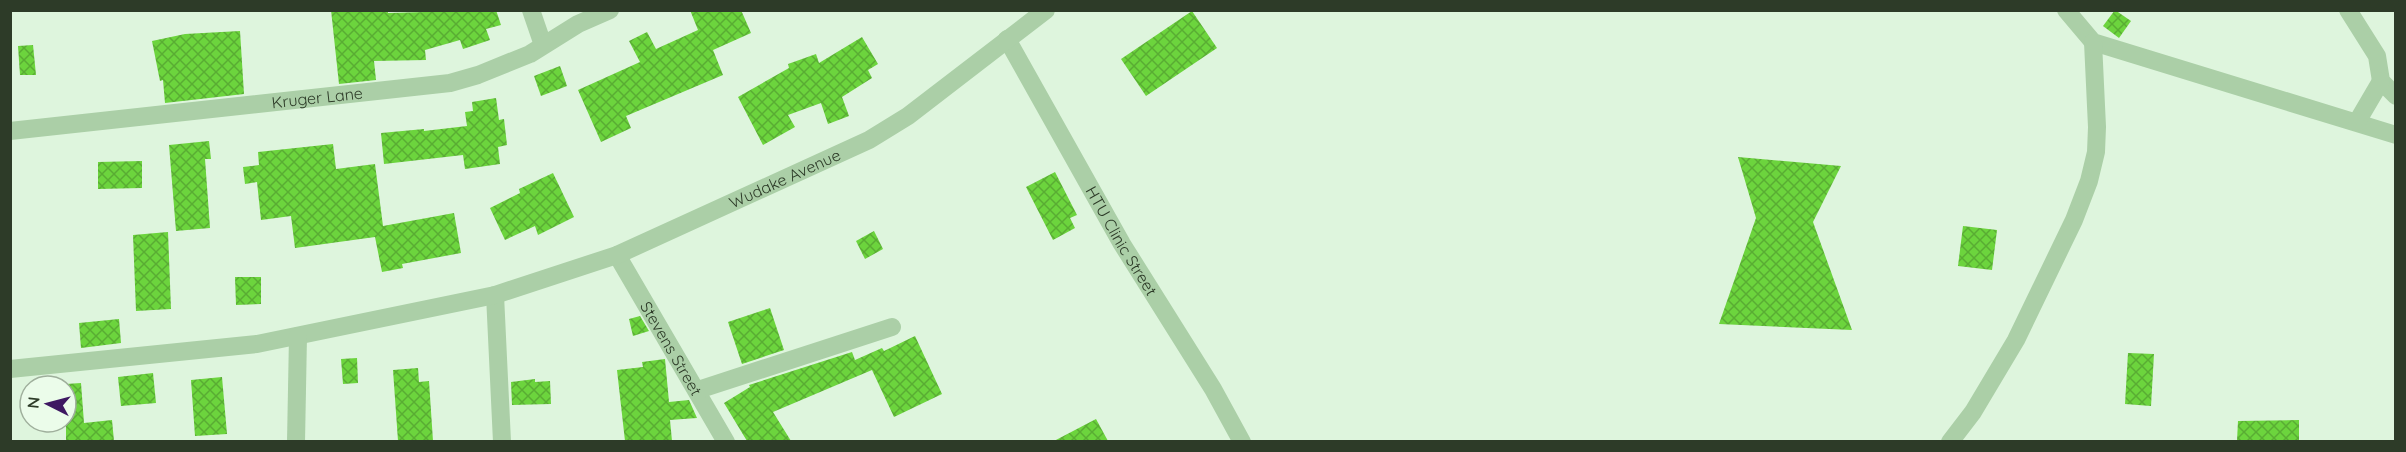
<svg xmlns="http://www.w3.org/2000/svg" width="2406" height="452" viewBox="0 0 2406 452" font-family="Quicksand,sans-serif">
<defs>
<pattern id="building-cross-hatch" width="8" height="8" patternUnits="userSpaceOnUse" patternTransform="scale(1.5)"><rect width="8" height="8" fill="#6cd43d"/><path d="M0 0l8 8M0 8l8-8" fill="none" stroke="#59ad33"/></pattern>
</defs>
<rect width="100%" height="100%" fill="#def5dd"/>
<g fill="url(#building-cross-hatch)">
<polygon points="331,10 388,10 388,13 496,10 501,25 486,29 490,40 463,49 460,40 425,50 426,60 374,61 376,80 339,84"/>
<polygon points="690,10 741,10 751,33 713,50 723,75 626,116 631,128 601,142 578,90 640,62 629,41 647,32 656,49 698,30"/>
<polygon points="2115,10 2131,21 2119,38 2103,26"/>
<polygon points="1192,11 1217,48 1146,96 1121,59"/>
<polygon points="240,31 244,94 165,103 163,80 160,81 152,41 185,34"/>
<polygon points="862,37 878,64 868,70 872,78 842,97 849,116 828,124 821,103 788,115 795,127 763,145 738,97 789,68 788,64 816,54 819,63"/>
<polygon points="33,45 36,75 20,75 18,46"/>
<polygon points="560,66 567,86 541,96 534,76"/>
<polygon points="496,98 499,120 504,119 507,145 498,147 500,164 465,169 463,155 384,164 381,133 424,129 424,131 467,126 465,112 473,111 472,102"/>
<polygon points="209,141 211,159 205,159 210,228 176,231 169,145"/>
<polygon points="333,144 336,169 375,164 383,226 454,213 461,253 402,264 403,268 382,272 375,237 295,248 291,216 261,220 257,182 245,184 243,167 259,165 258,152"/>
<polygon points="1738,157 1841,166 1813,222 1852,330 1719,324 1756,218"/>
<polygon points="142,161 142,188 98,189 98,162"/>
<polygon points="1055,172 1077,215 1070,218 1075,228 1053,240 1026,187"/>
<polygon points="553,173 574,217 538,235 535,226 505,240 490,208 520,193 519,189"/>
<polygon points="1963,226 1997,230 1992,270 1958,266"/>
<polygon points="874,231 883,249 865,259 856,241"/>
<polygon points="168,232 171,309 136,311 133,235"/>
<polygon points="235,277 261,277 261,304 236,305"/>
<polygon points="770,308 784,350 742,364 728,322"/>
<polygon points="640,316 649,331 633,336 629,319"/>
<polygon points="119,319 121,343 81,348 79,323"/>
<polygon points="915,336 942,394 894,417 872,370 773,412 791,441 747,441 724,403 750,387 749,385 852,352 855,360 882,348 884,351"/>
<polygon points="2128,353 2154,354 2151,406 2125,404"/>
<polygon points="357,358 358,383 343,384 341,359"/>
<polygon points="665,359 669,402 689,400 697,418 670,420 672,441 625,441 617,370 643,367 642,362"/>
<polygon points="418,368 419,382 429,381 433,441 398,441 393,370"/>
<polygon points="153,373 156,403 121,406 118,377"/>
<polygon points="222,377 227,434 195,436 191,380"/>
<polygon points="535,379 535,382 550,381 551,404 512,405 511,382"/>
<polygon points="81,383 84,423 112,420 114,441 66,441 66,384"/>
<polygon points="1096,419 1108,441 1054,441"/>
<polygon points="2299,420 2299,441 2237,441 2238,421"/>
</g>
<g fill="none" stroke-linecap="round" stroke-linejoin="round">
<g stroke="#abcfa7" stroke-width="18">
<polyline points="531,10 543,45"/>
<polyline points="2066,10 2093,42 2396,135"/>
<polyline points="2348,10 2377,56 2381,81 2396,96"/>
<path id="s1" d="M1007,39L1122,244L1213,389L1242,442"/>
<polyline points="2357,122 2381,81"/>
<path id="s2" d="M10,131L450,83L478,75L530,54L578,24L610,10"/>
<path id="s3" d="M617,255L726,442"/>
<polyline points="495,295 502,442"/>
<path id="s4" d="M10,369L257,344L495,295L617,255L869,140L908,116L1046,10"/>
<polyline points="698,390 892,327"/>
<polyline points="296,442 298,336"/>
<polyline points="1950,442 1973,412 2016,340 2074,220 2089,181 2096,152 2097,127 2093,42"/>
</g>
</g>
<g text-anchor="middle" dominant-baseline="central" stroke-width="4.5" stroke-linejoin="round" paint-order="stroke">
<g font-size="16" fill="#2d3b28" stroke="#ebfcea">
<text stroke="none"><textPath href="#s2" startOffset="309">Kruger Lane</textPath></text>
<text stroke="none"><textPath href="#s4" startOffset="804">Wudake Avenue</textPath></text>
<text stroke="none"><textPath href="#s1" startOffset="232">HTU Clinic Street</textPath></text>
<text stroke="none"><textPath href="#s3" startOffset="108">Stevens Street</textPath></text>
</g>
</g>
<rect width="2406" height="452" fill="none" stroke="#2d3b28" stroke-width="24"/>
<g transform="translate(48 404) rotate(276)"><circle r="28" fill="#ebfcea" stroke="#9faf9c" stroke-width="1.5"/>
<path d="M0-4.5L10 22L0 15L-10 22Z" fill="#3e1862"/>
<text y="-9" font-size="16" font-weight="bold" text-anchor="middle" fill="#2d3b28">N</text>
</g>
</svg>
